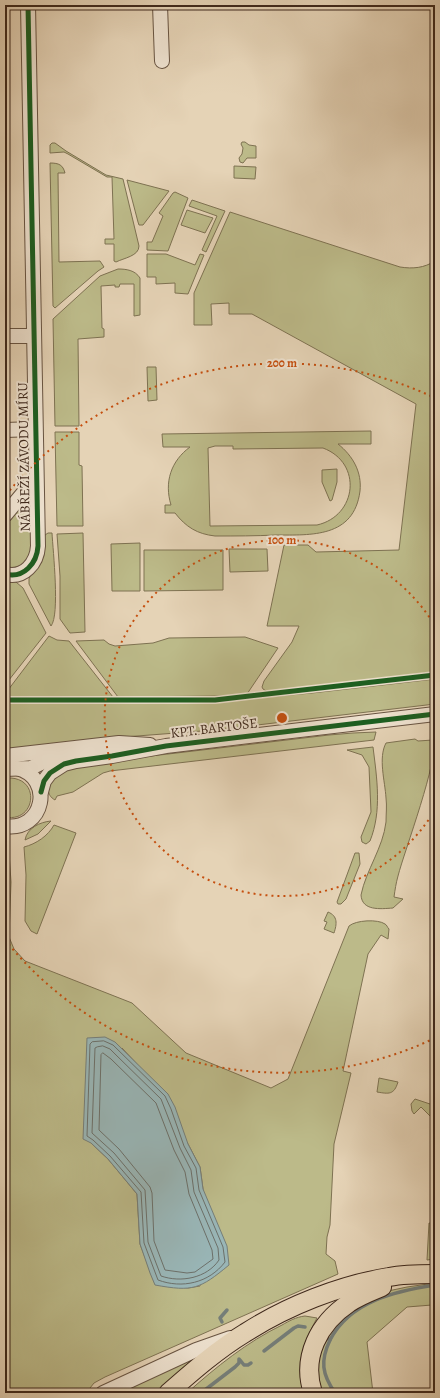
<svg xmlns="http://www.w3.org/2000/svg" width="440" height="1398" viewBox="0 0 440 1398" font-family="Alegreya,serif">
<rect width="100%" height="100%" fill="#e5d3b6"/>
<filter id="stains"><feTurbulence type="fractalNoise" baseFrequency=".005" numOctaves="4"/><feColorMatrix values="0 0 0 0 .2 0 0 0 0 .09 0 0 0 0 .02 0 0 0 .5 -.17"/></filter>
<radialGradient id="worn" r=".72"><stop offset=".6" stop-color="#630" stop-opacity="0"/><stop offset="1" stop-color="#630" stop-opacity=".3"/></radialGradient>
<g fill="#bcba89" stroke="#7e7252" fill-rule="evenodd">
<polygon points="242,142 245,142 249,145 256,146 256,158 247,158 243,163 240,162 239,158 242,154 243,148 241,144"/>
<path d="M52,143H55L66,151L106,175L123,179L139,246C139,256 124,258 116,262L114,261V244H105V239H114L112,177H107L68,154L64,152L50,153V145Z"/>
<path d="M50,163C59,163 63,165 65,173H58L59,262L100,261L104,267L98,271L55,308L53,306Z"/>
<polygon points="234,166 256,167 255,179 234,178"/>
<polygon points="127,180 169,191 143,225 139,225 138,222"/>
<polygon points="175,192 188,198 168,251 147,250 147,242 152,242 163,216 159,213 173,193"/>
<polygon points="192,200 225,211 206,252 202,250 217,216 189,206"/>
<polygon points="187,210 213,218 205,233 181,225"/>
<path d="M230,212L400,267C413,269 424,268 435,261V672L268,692L263,689L262,687L264,681L292,642L299,626H267L284,545H308L316,552L399,550L416,404L252,314H229V303L211,304L212,325H194V293Z"/>
<polygon points="147,254 166,254 195,265 200,254 204,255 188,294 175,293 175,283 156,284 156,277 147,277"/>
<path d="M118,269C126,269 135,270 140,278V315L134,316V284H120L119,287H115V285L101,286L102,328L104,329V337L78,339L79,426H55L53,319L100,276Z"/>
<polygon points="147,367 156,367 157,400 148,401"/>
<path d="M371,431V444H338C353,456 362,472 360,491C354,538 311,535 276,535C256,536 235,536 215,536C197,534 186,527 175,513H165V505H171C164,482 171,461 190,447H163L162,434ZM215,446H233V449L323,448C363,463 357,516 317,525L210,526L208,448Z"/>
<polygon points="55,432 79,432 79,465 82,466 83,526 57,526"/>
<polygon points="337,469 337,482 332,500 330,501 322,482 322,470"/>
<path d="M30,496H31C31,506 35,546 32,552C27,565 18,569 5,567V523L27,497Z"/>
<path d="M48,533H52C53,551 60,615 51,626L29,584V579L45,535Z"/>
<polygon points="83,533 85,632 70,633 60,619 60,576 57,534"/>
<polygon points="140,543 140,591 112,591 111,544"/>
<polygon points="229,549 267,549 268,571 230,572"/>
<polygon points="144,550 223,550 223,590 144,591"/>
<polygon points="5,579 16,582 23,588 46,633 5,685"/>
<polygon points="49,636 57,640 69,641 113,697 5,697 5,694"/>
<polygon points="245,637 278,648 247,694 222,696 118,697 76,641 104,640 109,644 115,646 153,643 169,638"/>
<polygon points="435,679 435,704 215,730 98,739 5,750 5,703 222,701 312,693"/>
<path d="M376,732L374,740L110,771L103,773L73,792L57,796L55,800C46,795 47,786 53,778C58,773 69,769 75,765L329,735L353,733Z"/>
<path d="M415,739L418,741L433,740C440,757 404,852 398,876C396,883 395,890 394,897L403,899L393,908C380,909 362,911 361,895C366,870 383,848 386,822C386,814 387,806 386,798C385,781 378,758 386,743Z"/>
<path d="M373,747C377,779 382,811 370,841L366,844L362,842L361,837L371,812L369,767L362,755L347,750Z"/>
<path d="M11,778C41,780 35,823 5,817V779Z"/>
<path d="M51,821L38,834L25,840C27,828 40,822 51,821Z"/>
<path d="M54,825L76,833L37,934L31,931L25,921L26,875L24,847C36,844 48,836 54,825Z"/>
<path d="M5,851L9,852L11,882L9,937L14,949L25,961L132,1003L186,1053L271,1088L288,1079L349,926C356,920 378,919 385,924C387,925 387,927 389,929L388,939L381,935L368,954L343,1071L351,1073L334,1144L330,1225L327,1237L326,1254L335,1261L338,1274L105,1377L94,1383L86,1393H5ZM122,1048L137,1064L188,1144L200,1167L203,1189L200,1286L188,1288L155,1284L140,1244L137,1194L108,1159L91,1143Z"/>
<polygon points="355,853 359,853 360,864 346,899 341,904 338,904 337,902"/>
<path d="M328,912C338,916 337,924 334,933L324,929L327,922L324,921Z"/>
<path d="M379,1078L398,1082C394,1095 389,1094 377,1092Z"/>
<polygon points="415,1099 430,1104 435,1108 435,1121 421,1107 414,1114 412,1111 411,1104"/>
<polygon points="429,1223 435,1224 435,1259 427,1260"/>
<polygon points="435,1283 435,1308 432,1305 407,1307 367,1342 373,1393 321,1393 316,1364 324,1339 347,1312 388,1291 407,1287"/>
<path d="M305,1316L317,1318C303,1344 295,1364 304,1393H187C216,1367 247,1342 282,1325C289,1321 296,1317 305,1316Z"/>
<polygon points="190,1358 195,1362 159,1393 112,1393"/>
</g>
<path fill="#99b6b7" stroke="#757e79" d="M105,1037L115,1042L168,1094L175,1107L188,1144L200,1167L203,1189L227,1246L229,1265C200,1289 193,1292 155,1285L150,1273L140,1244L137,1194L108,1159L91,1143L83,1139L87,1038Z"/>
<g fill="none" stroke-linecap="round" stroke-linejoin="round">
<g stroke="#6c706a" stroke-width="1">
<path d="M104,1041L113,1045L165,1096L171,1109L184,1146L196,1168L199,1190L223,1247L225,1262C209,1283 182,1289 158,1280L144,1243L141,1192L110,1156L93,1140L87,1136L90,1044L92,1042Z"/>
<path d="M103,1046L110,1049L115,1054L161,1099L180,1148L191,1170L194,1192L218,1248L219,1260C207,1278 181,1283 161,1276L148,1242L145,1190L114,1153L92,1133L95,1048L97,1047Z"/>
<polygon points="103,1053 111,1059 156,1103 174,1150 185,1172 189,1194 212,1250 213,1259 195,1272 187,1273 165,1270 154,1241 152,1193 150,1187 119,1149 99,1130 101,1055"/>
</g>
<g stroke="#757e79" stroke-width="3.5">
<polyline points="222,1322 220,1318 227,1310"/>
<path d="M327,1338L330,1340C320,1361 322,1374 335,1393"/>
<path d="M330,1340C350,1301 396,1291 435,1285"/>
<polyline points="264,1351 294,1328 298,1326 305,1327"/>
<polyline points="240,1360 244,1365 248,1365 251,1363"/>
<polyline points="201,1393 235,1367 239,1363 239,1359"/>
</g>
<g stroke="#685442" stroke-width="16">
<g id="minor">
<polyline points="160,5 162,61"/>
<polyline points="5,336 33,336"/>
<polyline points="5,430 35,429"/>
<polyline points="5,515 36,478"/>
<path d="M5,574C24,579 37,563 38,546L28,5"/>
<polyline points="5,756 119,743 150,745"/>
<polyline points="5,769 31,768 51,758 74,754"/>
<polyline points="41,792 44,781 50,773 64,764 76,761 112,756 166,746 435,714"/>
<path d="M5,826C44,832 55,778 17,768"/>
<polyline points="103,1393 196,1350 230,1338"/>
</g>
</g>
<g stroke="#3f291c" stroke-width="20">
<g id="major">
<path d="M168,1393C192,1372 217,1350 245,1333C287,1306 340,1285 389,1277C404,1274 420,1274 435,1274"/>
<path d="M313,1393C301,1357 319,1323 349,1303C359,1296 370,1292 382,1287"/>
</g>
</g>
<use href="#minor" stroke="#eee2d0" stroke-width="14"/>
<use href="#major" stroke="#e5d3b6" stroke-width="18"/>
<g stroke="#eee2d0" stroke-width="8">
<g id="cycleway">
<path d="M5,574C24,579 37,563 38,546L28,5"/>
<polyline points="5,700 215,700 435,675"/>
<polyline points="41,792 44,781 50,773 64,764 76,761 112,756 166,746 435,714"/>
</g>
</g>
<use href="#cycleway" stroke="#1b5e20" stroke-width="5"/>
</g>
<g fill="none" stroke="#c64f0f" stroke-width="2" stroke-dasharray="2 4">
<path d="M435 810A178 178 0 1 1 435 626"/>
<path d="M435 1038A355 355 0 0 1 6 941M6 495A355 355 0 0 1 435 398"/>
</g>
<g text-anchor="middle" dominant-baseline="central" stroke-width="4" stroke-linejoin="round" paint-order="stroke">
<g font-size="14" fill="#3f291c" stroke="#eee2d0">
<text transform="translate(24 457) rotate(-91)">NÁBŘEŽÍ ZÁVODU MÍRU</text>
<text transform="translate(214 728) rotate(-7)">KPT. BARTOŠE</text>
</g>
</g>
<circle cx="282" cy="718" r="6" fill="#c64f0f" stroke="#eee2d0" stroke-width="2"/>
<g font-size="12" text-anchor="middle" font-weight="bold" fill="#c64f0f" stroke="#eee2d0" stroke-width="4" stroke-linejoin="round" paint-order="stroke">
<text x="282" y="367">200 m</text>
<text x="282" y="544">100 m</text>
</g>
<rect width="440" height="1398" fill="none" stroke="#e5d3b6" stroke-width="20"/>
<rect x="6" y="6" width="428" height="1386" fill="none" stroke="#3f291c" stroke-width="2"/>
<rect x="10" y="10" width="420" height="1378" fill="none" stroke="#3f291c"/>
<rect width="100%" height="100%" filter="url(#stains)"/>
<rect width="100%" height="100%" fill="url(#worn)"/>
</svg>
